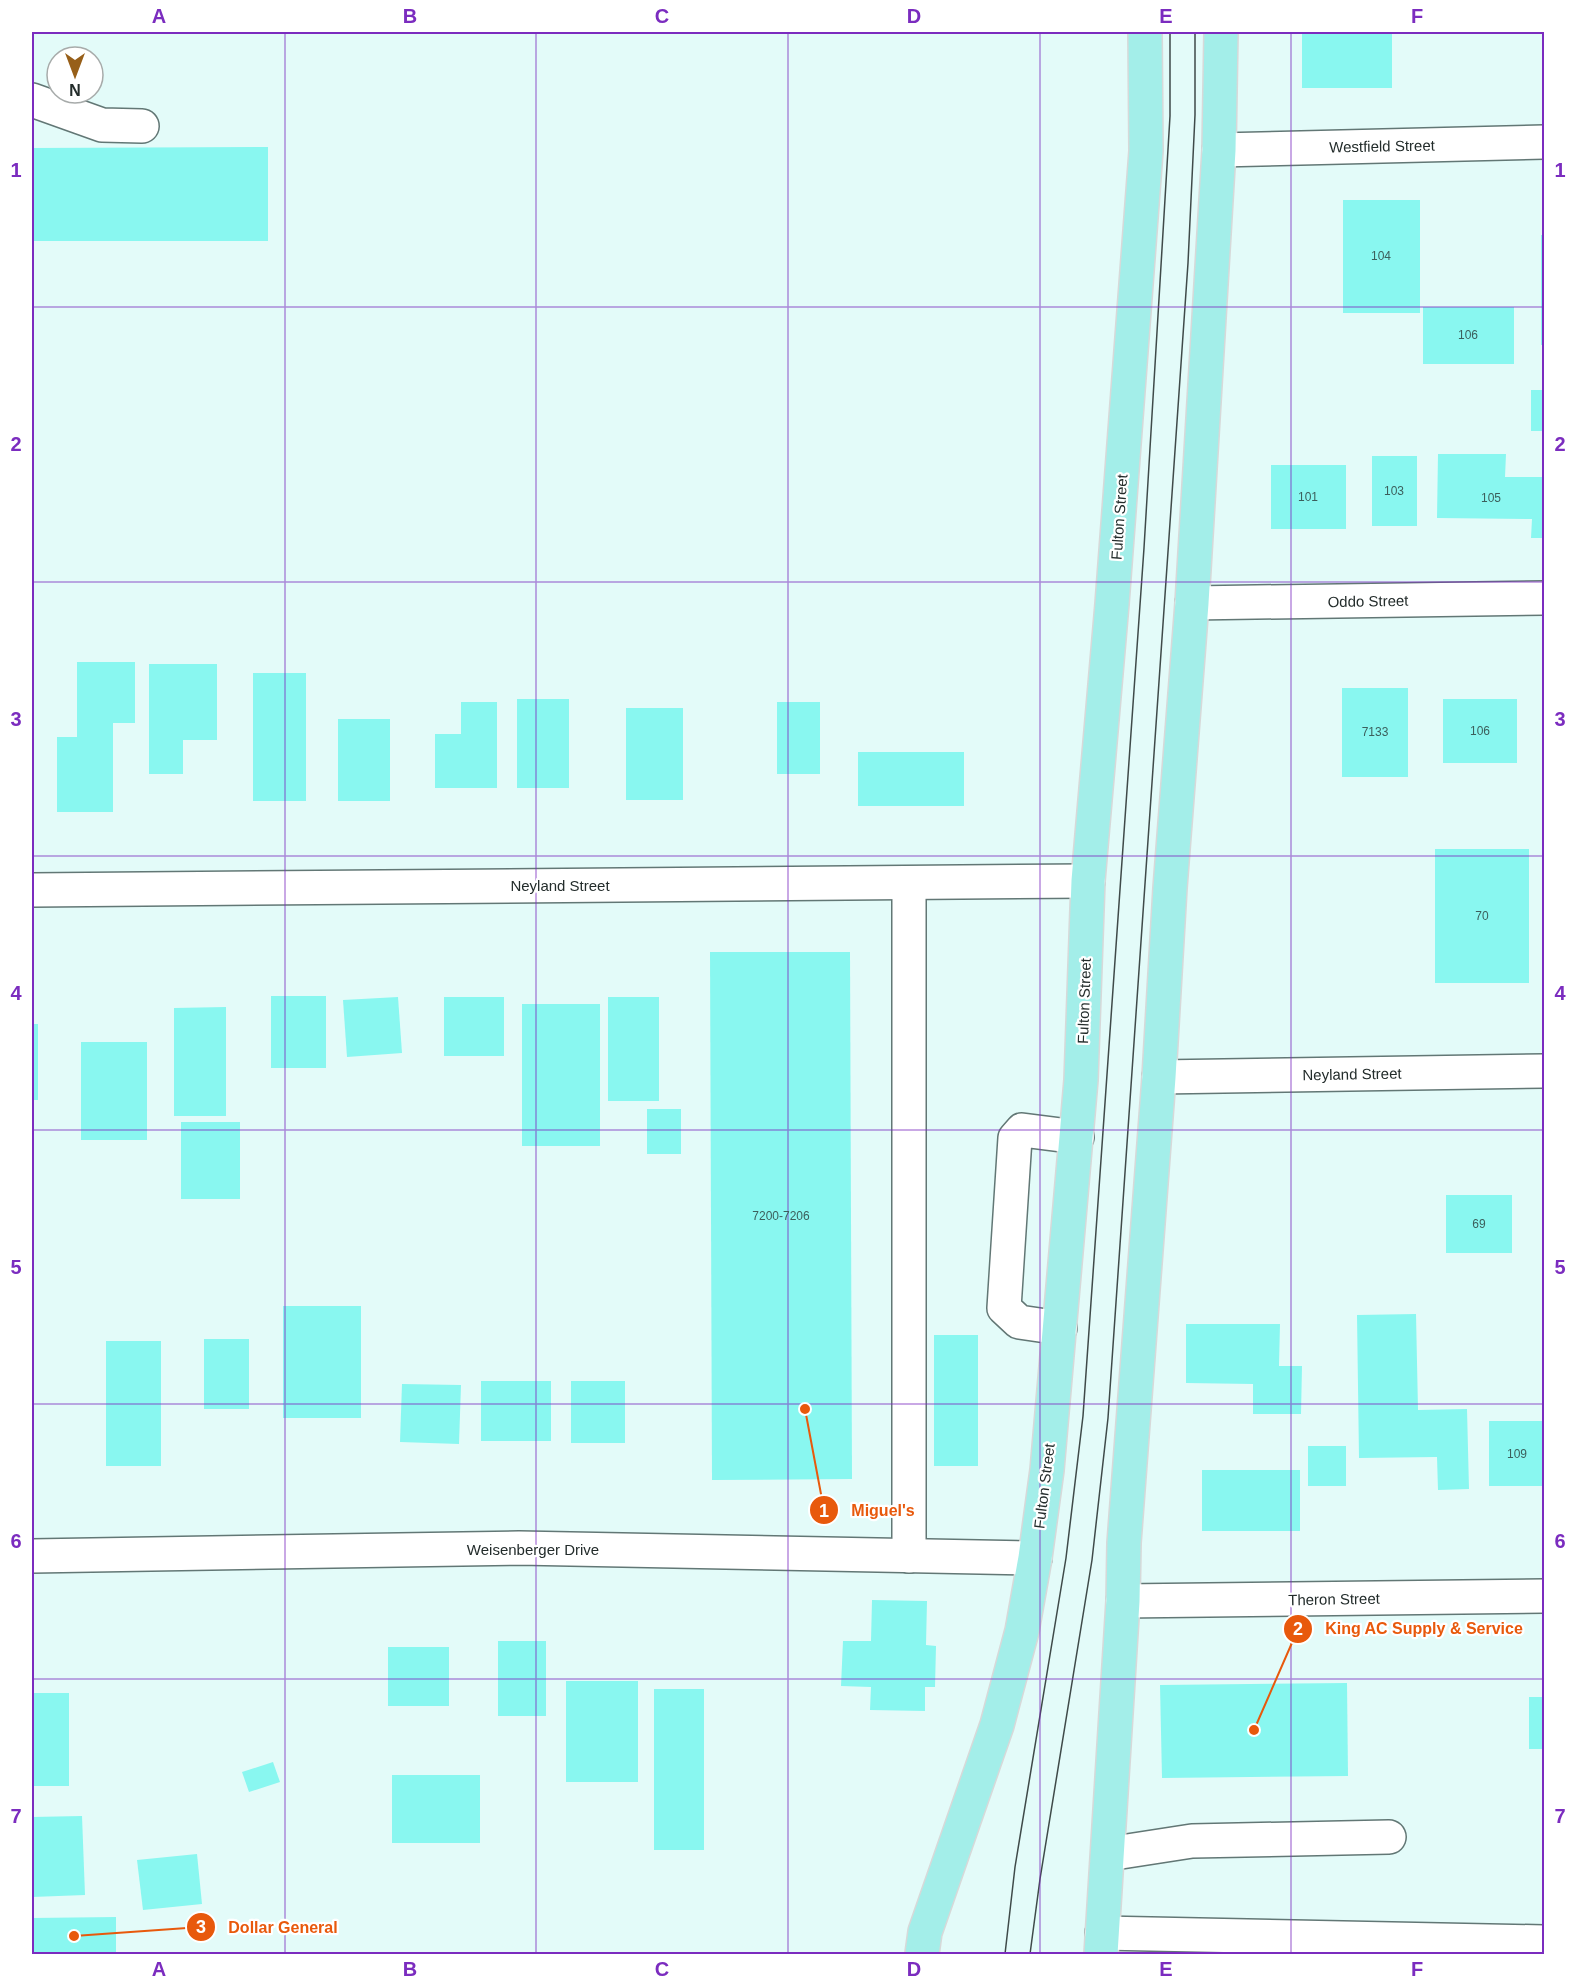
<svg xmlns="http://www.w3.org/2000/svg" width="1576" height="1986" viewBox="0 0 1576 1986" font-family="Arial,sans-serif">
<rect width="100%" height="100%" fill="#e3fbf9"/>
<g fill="#89f7f0">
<rect x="1302" y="32" width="90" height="56"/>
<polygon points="268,147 268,241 32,241 32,148"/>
<rect x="1343" y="200" width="77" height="113"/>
<rect x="1541" y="235" width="3" height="110"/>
<rect x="1423" y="307" width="91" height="57"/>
<rect x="1531" y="390" width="13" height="41"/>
<polygon points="1438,454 1506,454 1505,477 1544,477 1544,538 1531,538 1532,519 1437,518"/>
<rect x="1372" y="456" width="45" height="70"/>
<rect x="1271" y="465" width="75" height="64"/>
<polygon points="77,662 135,662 135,723 113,723 113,812 57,812 57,737 77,737"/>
<polygon points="149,664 217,664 217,740 183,740 183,774 149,774"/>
<rect x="253" y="673" width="53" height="128"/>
<rect x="1342" y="688" width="66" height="89"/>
<rect x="517" y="699" width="52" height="89"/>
<rect x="1443" y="699" width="74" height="64"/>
<polygon points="461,702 497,702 497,788 435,788 435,734 461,734"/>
<rect x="777" y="702" width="43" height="72"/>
<rect x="626" y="708" width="57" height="92"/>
<rect x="338" y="719" width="52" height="82"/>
<rect x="858" y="752" width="106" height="54"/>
<rect x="1435" y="849" width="94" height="134"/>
<polygon points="710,952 850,952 852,1479 712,1480"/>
<rect x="271" y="996" width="55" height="72"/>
<polygon points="398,997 402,1053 347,1057 343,1000"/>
<rect x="444" y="997" width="60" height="59"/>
<rect x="608" y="997" width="51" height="104"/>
<rect x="522" y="1004" width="78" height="142"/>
<polygon points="226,1007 226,1116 174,1116 174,1008"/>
<rect x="32" y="1024" width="6" height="76"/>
<rect x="81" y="1042" width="66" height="98"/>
<rect x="647" y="1109" width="34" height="45"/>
<rect x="181" y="1122" width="59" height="77"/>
<rect x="1446" y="1195" width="66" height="58"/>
<rect x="283" y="1306" width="78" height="112"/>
<polygon points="1416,1314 1418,1410 1467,1409 1469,1489 1438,1490 1437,1457 1359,1458 1357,1315"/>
<polygon points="1186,1324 1280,1324 1279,1366 1302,1366 1301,1414 1253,1414 1253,1384 1186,1383"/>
<rect x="934" y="1335" width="44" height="131"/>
<rect x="204" y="1339" width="45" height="70"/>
<rect x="106" y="1341" width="55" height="125"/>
<rect x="481" y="1381" width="70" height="60"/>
<rect x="571" y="1381" width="54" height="62"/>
<polygon points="402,1384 461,1385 459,1444 400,1442"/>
<rect x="1489" y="1421" width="55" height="65"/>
<rect x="1308" y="1446" width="38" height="40"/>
<rect x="1202" y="1470" width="98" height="61"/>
<polygon points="872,1600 927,1601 926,1645 936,1646 935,1687 925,1687 925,1711 870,1710 871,1687 841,1686 843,1641 871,1641"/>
<rect x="498" y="1641" width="48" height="75"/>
<rect x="388" y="1647" width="61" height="59"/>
<rect x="566" y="1681" width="72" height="101"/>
<polygon points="1347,1683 1348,1776 1162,1778 1160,1685"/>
<rect x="654" y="1689" width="50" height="161"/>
<rect x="32" y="1693" width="37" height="93"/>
<rect x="1529" y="1697" width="15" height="52"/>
<polygon points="273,1762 280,1782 249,1792 242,1772"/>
<rect x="392" y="1775" width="88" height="68"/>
<polygon points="82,1816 85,1895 32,1897 32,1817"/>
<polygon points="197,1854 202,1904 143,1910 137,1860"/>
<polygon points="116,1917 116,1954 32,1954 32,1918"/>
</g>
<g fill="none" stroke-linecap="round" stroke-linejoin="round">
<g stroke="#627775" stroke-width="36">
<g id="minor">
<polyline points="32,100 102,125 142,126"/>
<polyline points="1219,150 1544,142"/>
<polyline points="1192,603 1544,598"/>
<polyline points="32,890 1088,881"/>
<polyline points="1159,1077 1544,1071"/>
<polyline points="1060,1328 1019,1322 1004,1308 1015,1138 1022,1130 1077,1137"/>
<polyline points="32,1556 519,1548 1035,1558"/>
<polyline points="909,1556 909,883"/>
<polyline points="1123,1601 1544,1596"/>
<polyline points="1108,1854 1192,1841 1389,1837"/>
<polyline points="1102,1933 1544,1942"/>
</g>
</g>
<g stroke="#d7d9d9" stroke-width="36">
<g id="major">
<polyline points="922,1954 925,1932 997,1725 1022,1631 1035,1558 1047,1470 1081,1080 1088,881 1112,604 1146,151 1145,32"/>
<polyline points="1101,1954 1123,1601 1124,1543 1159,1077 1170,888 1192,603 1219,150 1221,32"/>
</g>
</g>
<use href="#minor" stroke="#fff" stroke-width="33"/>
<use href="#major" stroke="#a3eee9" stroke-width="33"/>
<g stroke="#3f4a49" stroke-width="1.5">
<polyline points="1005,1954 1015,1867 1066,1558 1083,1416 1144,548 1170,116 1170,32"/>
<polyline points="1030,1954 1040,1879 1092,1560 1108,1418 1188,263 1195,115 1195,32"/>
</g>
</g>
<path fill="none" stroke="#7b2cbf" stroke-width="1.5" stroke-opacity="0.55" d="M285,32V1954M536,32V1954M788,32V1954M1040,32V1954M1291,32V1954M32,307H1544M32,582H1544M32,856H1544M32,1130H1544M32,1404H1544M32,1679H1544"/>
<g text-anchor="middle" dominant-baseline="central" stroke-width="4.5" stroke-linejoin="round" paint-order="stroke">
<g font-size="12" fill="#3c5f5c">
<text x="1381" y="256">104</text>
<text x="1468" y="335">106</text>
<text x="1394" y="491">103</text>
<text x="1308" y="497">101</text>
<text x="1491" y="498">105</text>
<text x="1480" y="731">106</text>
<text x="1375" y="732">7133</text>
<text x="1482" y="916">70</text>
<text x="781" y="1216">7200-7206</text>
<text x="1479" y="1224">69</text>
<text x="1517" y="1454">109</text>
</g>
<g font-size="15" fill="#232c2b" stroke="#fff">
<text transform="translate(1382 146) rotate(-1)">Westfield Street</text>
<text transform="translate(1119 517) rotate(-86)">Fulton Street</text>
<text transform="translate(1368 601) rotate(-1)">Oddo Street</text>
<text x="560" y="885">Neyland Street</text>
<text transform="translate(1084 1001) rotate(-88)">Fulton Street</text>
<text transform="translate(1352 1074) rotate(-1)">Neyland Street</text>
<text transform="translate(1044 1486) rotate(-83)">Fulton Street</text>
<text x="533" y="1549">Weisenberger Drive</text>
<text transform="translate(1334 1599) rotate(-1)">Theron Street</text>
</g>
</g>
<path fill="none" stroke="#e8590c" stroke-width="2" d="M805 1409L824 1510M1254 1730L1298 1629M74 1936L201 1927"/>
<g fill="#e8590c" stroke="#fff" stroke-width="2">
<circle cx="805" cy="1409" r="6"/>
<circle cx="1254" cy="1730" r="6"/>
<circle cx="74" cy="1936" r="6"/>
<circle cx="824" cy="1510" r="15"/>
<circle cx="1298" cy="1629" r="15"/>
<circle cx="201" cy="1927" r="15"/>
</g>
<g font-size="18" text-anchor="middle" font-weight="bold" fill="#fff">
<text x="824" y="1517">1</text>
<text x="1298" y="1635">2</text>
<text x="201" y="1933">3</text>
</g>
<g font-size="16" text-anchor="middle" font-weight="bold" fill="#e8590c" stroke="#fff" stroke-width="4.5" stroke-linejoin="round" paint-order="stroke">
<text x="883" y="1516">Miguel's</text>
<text x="1424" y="1634">King AC Supply &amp; Service</text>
<text x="283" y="1933">Dollar General</text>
</g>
<rect width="1576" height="1986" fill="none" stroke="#ffffff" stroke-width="66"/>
<g transform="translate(75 75) rotate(180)"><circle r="28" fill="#ffffff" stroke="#a7abaa" stroke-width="1.5"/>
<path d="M0-4.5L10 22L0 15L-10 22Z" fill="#975f19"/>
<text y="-9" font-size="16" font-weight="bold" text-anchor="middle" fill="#232c2b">N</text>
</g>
<rect x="33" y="33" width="1510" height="1920" fill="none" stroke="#7b2cbf" stroke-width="2"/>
<g font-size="20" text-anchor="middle" font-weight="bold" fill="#7b2cbf">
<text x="159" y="23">A</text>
<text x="410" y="23">B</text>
<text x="662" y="23">C</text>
<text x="914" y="23">D</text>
<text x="1166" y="23">E</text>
<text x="1417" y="23">F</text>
<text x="16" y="177">1</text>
<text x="1560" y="177">1</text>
<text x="16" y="451">2</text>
<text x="1560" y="451">2</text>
<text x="16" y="726">3</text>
<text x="1560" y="726">3</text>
<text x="16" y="1000">4</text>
<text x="1560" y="1000">4</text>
<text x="16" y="1274">5</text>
<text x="1560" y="1274">5</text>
<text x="16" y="1548">6</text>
<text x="1560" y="1548">6</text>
<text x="16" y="1823">7</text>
<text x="1560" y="1823">7</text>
<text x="159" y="1976">A</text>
<text x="410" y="1976">B</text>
<text x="662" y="1976">C</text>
<text x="914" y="1976">D</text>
<text x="1166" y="1976">E</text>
<text x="1417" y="1976">F</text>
</g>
</svg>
